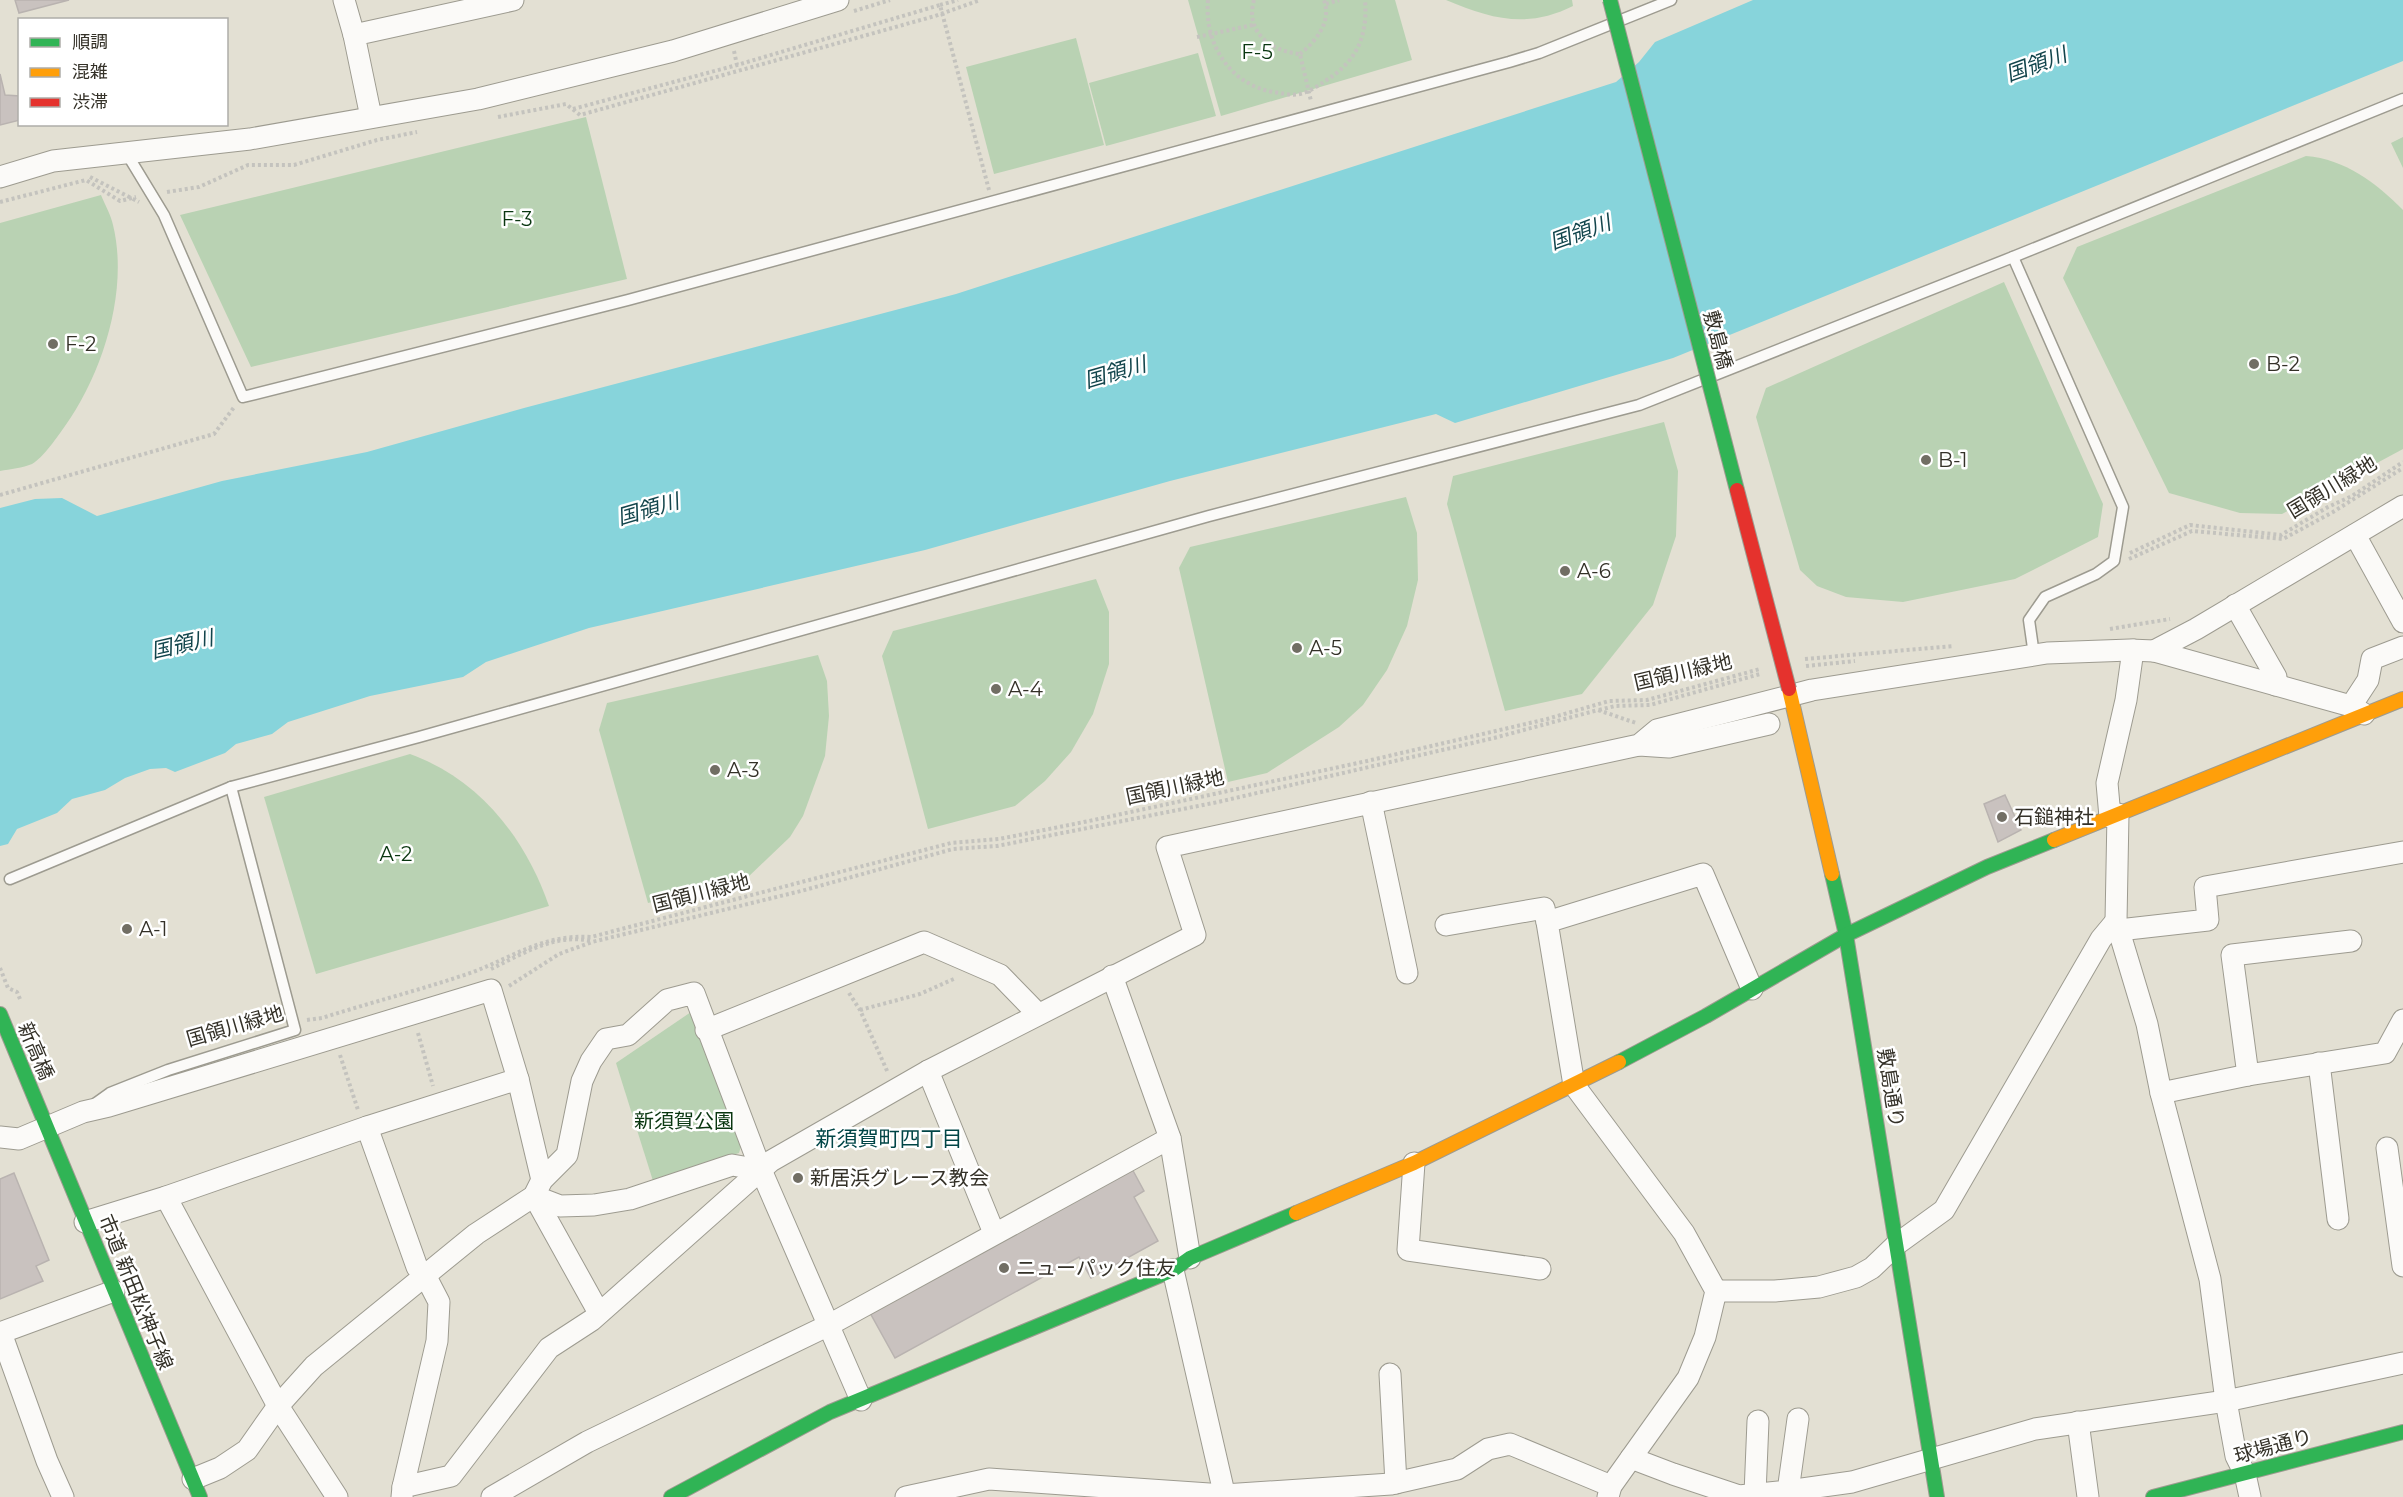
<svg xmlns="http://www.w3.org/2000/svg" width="2403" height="1497" viewBox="0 0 2403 1497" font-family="Montserrat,'Noto Sans JP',sans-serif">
<rect width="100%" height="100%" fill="#e3e0d3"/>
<g fill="#b9d2b3">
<polygon points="1188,0 1395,0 1412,60 1221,116"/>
<path d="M1446,0H1572L1573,6C1527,29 1491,19 1446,0Z"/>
<polygon points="1076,38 1104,145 994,174 966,67"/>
<polygon points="1198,53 1216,116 1106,146 1089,83"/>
<polygon points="586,117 627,279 251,367 180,215"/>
<polygon points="2403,137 2403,168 2391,143"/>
<path d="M2306,156C2345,159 2376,183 2403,210V449L2282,514L2240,513L2169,493L2063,278L2077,247Z"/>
<path d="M101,195C105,205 111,215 113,225C129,290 103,373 65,426C58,436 43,458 32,464C23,468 10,469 0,471V223Z"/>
<polygon points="2004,282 2103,504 2098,537 2015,579 1903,602 1846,597 1817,586 1800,570 1756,417 1766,388"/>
<polygon points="1664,422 1678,471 1676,536 1653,605 1582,694 1505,711 1447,504 1453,476"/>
<polygon points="1406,497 1417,533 1418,580 1407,626 1387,670 1363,705 1339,727 1267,773 1228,782 1179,568 1190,547"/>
<polygon points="1096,579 1109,612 1109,664 1093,714 1071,752 1045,781 1015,806 928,829 882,656 893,631"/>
<polygon points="818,655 827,681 829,716 825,756 803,816 790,837 746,879 648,903 599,730 607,703"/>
<path d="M410,754C479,779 525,837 549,906L316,974L264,797Z"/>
<polygon points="691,1012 742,1143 739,1153 653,1181 616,1063"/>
</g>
<polygon fill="#87d4db" points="1753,0 2403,0 2403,61 1673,358 1455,423 1436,414 1170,481 925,550 589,628 486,662 463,677 370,696 288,722 272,734 236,744 225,753 175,772 166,768 150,769 125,778 105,790 72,799 57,813 17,829 8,844 0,846 0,508 35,499 62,498 97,516 222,481 367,452 524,408 956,294 1616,82 1639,62 1655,42"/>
<g fill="#c9c2bf" stroke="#b9b3b0" stroke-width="1.5">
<polygon points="15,0 69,0 19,13"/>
<polygon points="0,74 5,95 20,96 20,120 0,125"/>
<polygon points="2005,795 2021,830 1998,842 1984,804"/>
<polygon points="1131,1167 1144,1191 1134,1197 1158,1241 1091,1278 1079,1257 895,1358 869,1311"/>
<polygon points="14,1173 49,1260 36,1266 43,1281 0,1299 0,1179"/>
</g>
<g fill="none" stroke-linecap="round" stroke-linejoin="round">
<g stroke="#9d9b90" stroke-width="13">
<g id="lane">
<polyline points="127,154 164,215 243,397 628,300 1509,62 1539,53 1671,0"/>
<polyline points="2013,257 2123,507 2114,561 2096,574 2045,597 2029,620 2034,655"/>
<polyline points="10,879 231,787 419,737 1209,516 1639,405 2013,257 2403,99"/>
<polyline points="96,1103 110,1093 168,1070 295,1030 231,787"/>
</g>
</g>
<g stroke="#9d9b90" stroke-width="23">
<g id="street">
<polyline points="344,0 354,35"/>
<polyline points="371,117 354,35 513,0"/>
<polyline points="0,177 53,161 250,139 478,99 673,51 838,0"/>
<polyline points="2355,535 2403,622"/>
<polyline points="2235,605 2276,677 2276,685"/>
<polyline points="2154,651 2196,629 2403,506"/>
<polyline points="2351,706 2368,680 2372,659 2403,647"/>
<polyline points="1639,745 1669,747 1769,724"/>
<polyline points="1371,802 1407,973"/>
<polyline points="2118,814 2116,921 2147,1024 2161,1093 2210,1279 2226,1401 2236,1456 2245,1474 2250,1497"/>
<polyline points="2110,817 2107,783 2126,700 2133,650"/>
<polyline points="1446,925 1544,908 1547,922"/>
<polyline points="2119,930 2208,920 2205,887 2403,852"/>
<polyline points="706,1030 924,942 1000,975 1038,1014"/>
<polyline points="2319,1063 2338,1219"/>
<polyline points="928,1071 994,1233"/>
<polyline points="2248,1075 2232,955 2351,941"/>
<polyline points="518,1079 542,1180"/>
<polyline points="2161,1093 2248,1075 2385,1053 2403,1020"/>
<polyline points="367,1127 417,1267 425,1275 439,1302 437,1341 403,1487"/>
<polyline points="0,1137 19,1139 83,1112 109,1106 491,990 518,1079 367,1127 166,1197 278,1406 337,1497"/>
<polyline points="1170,1138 1190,1258"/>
<polyline points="2387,1148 2403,1266"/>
<polyline points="1414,1163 1408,1250 1540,1269"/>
<polyline points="534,1196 560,1206 594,1205 630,1199 732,1165 761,1170"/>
<polyline points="534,1196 599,1313"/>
<polyline points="85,1222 166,1197"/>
<polyline points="1173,1270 1225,1497"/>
<polyline points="1716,1291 1775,1291 1819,1287 1856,1277 1872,1268 1897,1244 1944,1210 2101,939 2116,921"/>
<polyline points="0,1333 114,1291"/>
<polyline points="1,1333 47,1461 63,1497"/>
<polyline points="1390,1374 1396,1483"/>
<polyline points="2078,1422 2088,1497"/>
<polyline points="1631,1458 1673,1474 1739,1496 1788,1491 1798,1419"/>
<polyline points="193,1479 220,1468 247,1450 278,1406 314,1366 476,1234 534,1196 542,1180 567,1155 582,1081 591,1061 606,1039 628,1035 667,1000 694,993 761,1170 861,1400"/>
<polyline points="1788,1491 1852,1482 2035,1429 2226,1401 2403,1363"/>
<polyline points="1755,1494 1758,1421"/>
<polyline points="402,1497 403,1487 451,1476 549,1348 592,1320 771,1161 928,1071 1195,935 1167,847 1639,745 1657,730 1812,690 2047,653 2130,650 2154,651 2351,706 2364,714"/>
<polyline points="492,1497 587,1442 829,1325 1170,1138 1112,976"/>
<polyline points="906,1497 989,1479 1224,1495 1391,1484 1457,1469 1488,1449 1510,1444 1611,1486"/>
<polyline points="1608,1497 1611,1486 1688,1378 1705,1337 1716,1291 1684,1233 1574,1085 1547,922 1703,874 1752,989"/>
</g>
</g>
<g stroke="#9d9b90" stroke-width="16">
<g id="fast">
<polyline points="1832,874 1846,935 1937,1497"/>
<polyline points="0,1014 200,1497"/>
<polyline points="1619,1062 1706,1016 1846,935 1987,867 2054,840"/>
<polyline points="671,1497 830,1412 1173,1270 1190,1258 1296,1213"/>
<polyline points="2153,1497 2403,1432"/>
</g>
</g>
<g stroke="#9d9b90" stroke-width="16">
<g id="slow">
<polyline points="1789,689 1832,874"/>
<polyline points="2054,840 2403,699"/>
<polyline points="1296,1213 1414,1163 1619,1062"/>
</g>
</g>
<g stroke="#c4c3be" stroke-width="4" stroke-dasharray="3 3" stroke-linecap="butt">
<path d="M1208,0C1204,43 1229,84 1273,92C1282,93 1291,96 1300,94C1309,92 1318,86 1325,81C1356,62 1368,37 1365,0"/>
<path d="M1254,0C1245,32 1270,51 1300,54L1311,101"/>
<polyline points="1326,4 1339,0"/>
<polyline points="940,5 958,0"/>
<polyline points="854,11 890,0"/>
<polyline points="1197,37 1253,25"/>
<polyline points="734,51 737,65"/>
<path d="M1300,54C1316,41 1332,22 1324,0"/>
<polyline points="573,109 737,65 940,5 989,190"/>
<polyline points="498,117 566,104 580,115 935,16 980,0"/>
<polyline points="90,177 139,202"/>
<polyline points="167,192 199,187 248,165 294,165 377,140 417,132"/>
<polyline points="0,202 86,180 120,201 136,197"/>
<polyline points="0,495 214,434 235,406"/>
<polyline points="2130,553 2190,525 2281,535 2328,507 2352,496 2403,462"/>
<polyline points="2129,559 2192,531 2283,539 2333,512 2403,468"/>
<polyline points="2110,629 2170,619"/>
<polyline points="1805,659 1953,646"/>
<polyline points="1806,666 1855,661"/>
<polyline points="1599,710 1615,706 1650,705 1760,674"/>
<polyline points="0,968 8,988 17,992 20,999"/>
<path d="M491,969C522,954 556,933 591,941"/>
<polyline points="509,986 559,954 592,942 801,891 953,849 997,846 1218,802 1494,738 1598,710 1636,723"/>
<polyline points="849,993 860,1010 888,1073"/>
<polyline points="860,1010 920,994 956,978"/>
<path d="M307,1020L322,1018C372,1002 424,989 473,972C515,956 544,934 591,937L951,843L999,839L1089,821L1367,761L1547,719L1609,701L1647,700L1760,669"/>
<polyline points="418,1033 433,1086"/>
<polyline points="340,1055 358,1110"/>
</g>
<use href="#lane" stroke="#fbfaf8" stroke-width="10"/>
<use href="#street" stroke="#fbfaf8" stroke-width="21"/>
<use href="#fast" stroke="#30b455" stroke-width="14"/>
<use href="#slow" stroke="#ff9f0a" stroke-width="14"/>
<g stroke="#9d9b90" stroke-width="16" stroke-linecap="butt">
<polyline id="fast-bridge" points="1610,0 1737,490"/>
</g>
<g stroke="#9d9b90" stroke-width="16" stroke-linecap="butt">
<polyline id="jam-bridge" points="1737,490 1789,689"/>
</g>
<use href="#fast-bridge" stroke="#30b455" stroke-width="14"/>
<use href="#jam-bridge" stroke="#e5322d" stroke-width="14"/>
</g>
<g fill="#716e64" stroke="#fff" stroke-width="2">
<circle cx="53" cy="344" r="6"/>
<circle cx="2254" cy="364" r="6"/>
<circle cx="1926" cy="460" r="6"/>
<circle cx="1565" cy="571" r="6"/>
<circle cx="1297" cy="648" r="6"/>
<circle cx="996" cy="689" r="6"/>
<circle cx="715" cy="770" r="6"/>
<circle cx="2002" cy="817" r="6"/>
<circle cx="127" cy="929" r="6"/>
<circle cx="798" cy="1178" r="6"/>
<circle cx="1004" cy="1268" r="6"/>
</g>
<g text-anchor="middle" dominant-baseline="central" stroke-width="5" stroke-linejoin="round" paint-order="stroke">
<g font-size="20" fill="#093610" stroke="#fff">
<text x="1257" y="52">F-5</text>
<text x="517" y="219">F-3</text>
<text x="396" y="854">A-2</text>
<text x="684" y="1121">新須賀公園</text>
</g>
<g font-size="20" fill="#343128" stroke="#fff">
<text transform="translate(1718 340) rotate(75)">敷島橋</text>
<text transform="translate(2332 487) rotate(-31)">国領川緑地</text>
<text transform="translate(1683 672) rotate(-13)">国領川緑地</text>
<text transform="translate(1175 787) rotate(-12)">国領川緑地</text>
<text transform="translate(701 893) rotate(-14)">国領川緑地</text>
<text transform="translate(235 1026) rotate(-16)">国領川緑地</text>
<text transform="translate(36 1051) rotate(67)">新高橋</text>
<text transform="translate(1891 1088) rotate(81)">敷島通り</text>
<text transform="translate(136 1292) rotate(68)">市道 新田松神子線</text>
<text transform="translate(2273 1446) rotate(-15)">球場通り</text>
</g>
<g font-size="20" fill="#343128" stroke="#fff" text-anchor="start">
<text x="65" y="344">F-2</text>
<text x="2266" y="364">B-2</text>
<text x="1938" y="460">B-1</text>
<text x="1577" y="571">A-6</text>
<text x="1309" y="648">A-5</text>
<text x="1008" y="689">A-4</text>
<text x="727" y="770">A-3</text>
<text x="2014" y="817">石鎚神社</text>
<text x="139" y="929">A-1</text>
<text x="810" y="1178">新居浜グレース教会</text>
<text x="1016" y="1268">ニューパック住友</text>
</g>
<g font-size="21" font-style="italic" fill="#12454c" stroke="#fff">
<text transform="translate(2036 64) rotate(-20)">国領川</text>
<text transform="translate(1580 232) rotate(-20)">国領川</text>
<text transform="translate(1115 372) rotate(-16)">国領川</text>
<text transform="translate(648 509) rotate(-16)">国領川</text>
<text transform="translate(182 644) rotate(-13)">国領川</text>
</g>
<g font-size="21" fill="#014546" stroke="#fff">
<text x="889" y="1138">新須賀町四丁目</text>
</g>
</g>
<rect x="18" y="18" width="210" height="108" fill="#ffffff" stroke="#aeada9" stroke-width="1.5"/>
<rect x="30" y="38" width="30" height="9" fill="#30b455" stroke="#aeada9" stroke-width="1.5"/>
<text x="72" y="48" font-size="18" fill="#343128">順調</text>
<rect x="30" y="68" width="30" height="9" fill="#ff9f0a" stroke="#aeada9" stroke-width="1.5"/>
<text x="72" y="78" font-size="18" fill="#343128">混雑</text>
<rect x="30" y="98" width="30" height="9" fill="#e5322d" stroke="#aeada9" stroke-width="1.5"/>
<text x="72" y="108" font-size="18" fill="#343128">渋滞</text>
</svg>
